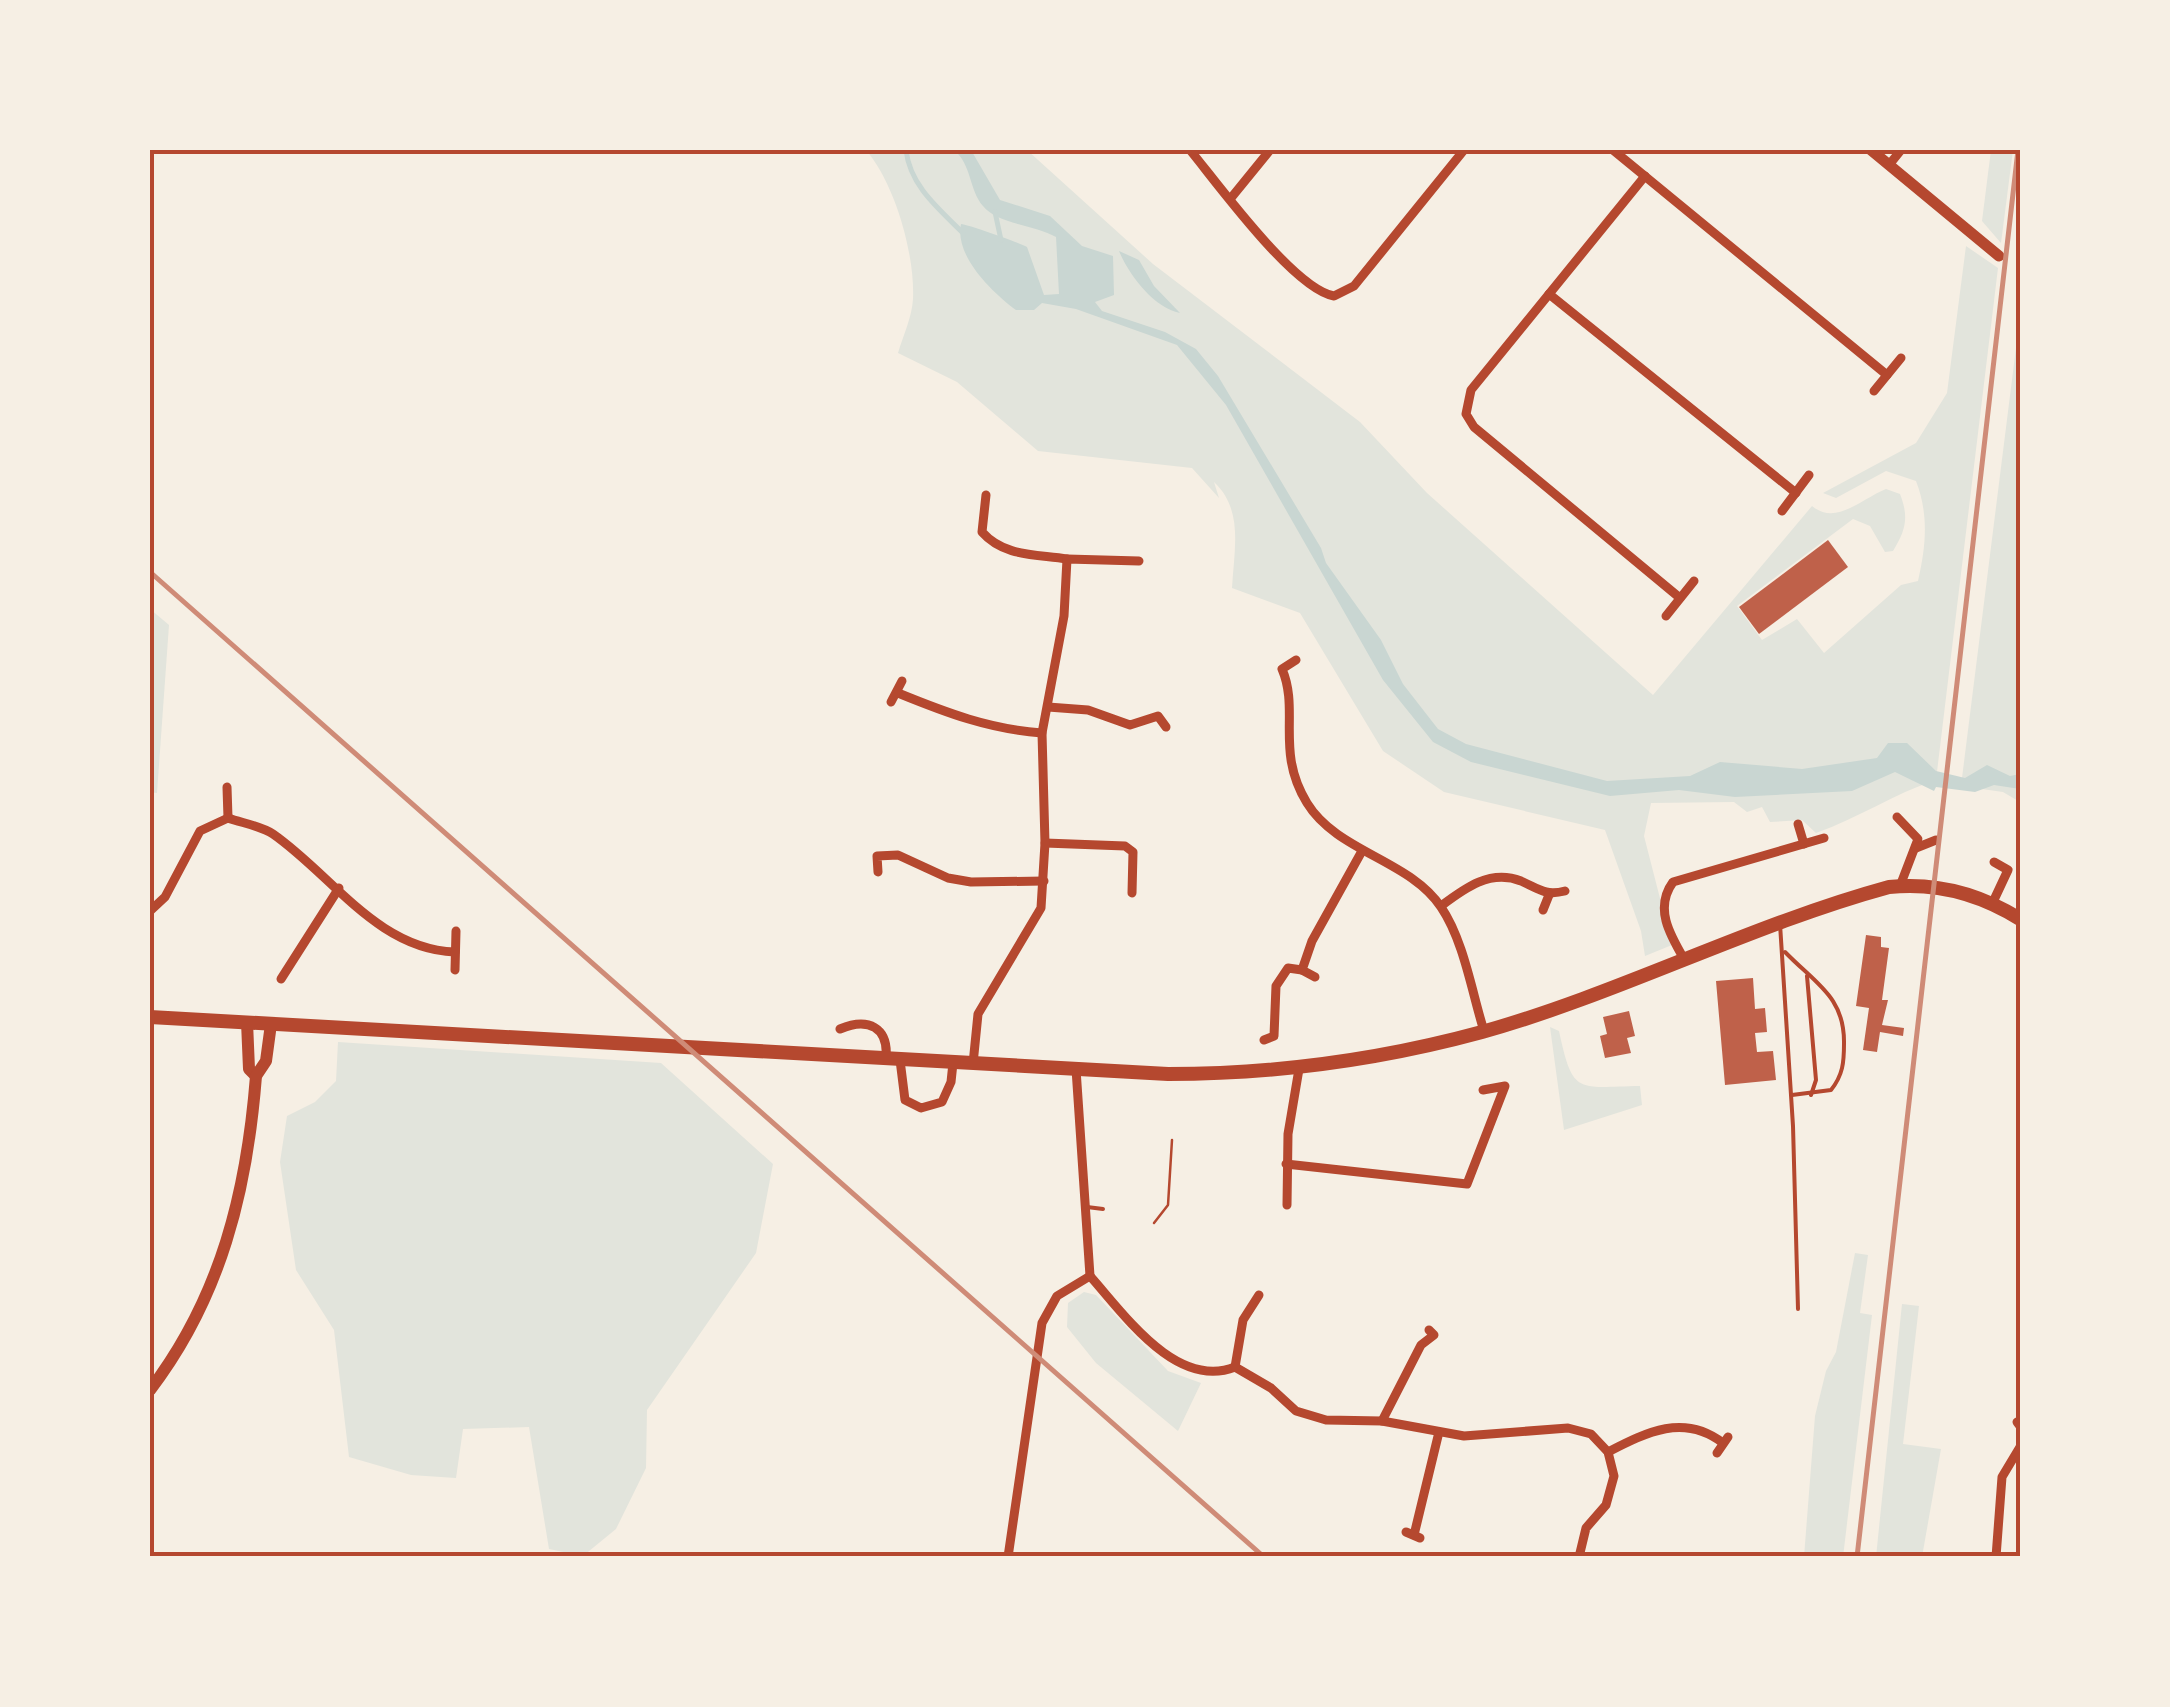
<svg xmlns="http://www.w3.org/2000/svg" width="2170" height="1707" viewBox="0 0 2170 1707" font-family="Poppins,sans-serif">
<rect width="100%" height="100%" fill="#f6efe4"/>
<g fill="#e2e4dc">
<path d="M866,150H1027L1153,264L1360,422L1427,493L1653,695L1812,506C1836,526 1861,499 1886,489L1900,494C1909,517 1906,530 1893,551L1885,552L1870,526L1853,519L1737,606L1762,640L1797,619L1824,653L1901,585L1918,581C1926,546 1929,515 1916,481L1886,471L1836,498L1823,493L1916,443L1947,393L1966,246L1998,268L1936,780C1893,794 1859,818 1816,833L1802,820L1770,822L1762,807L1747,812L1734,802L1651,803L1644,836L1672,945L1645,956L1641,931L1605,830L1444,792L1383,751L1300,613L1232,588C1234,550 1244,510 1214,482L1219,498L1192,468L1038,451L957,382L898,353C903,336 912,317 913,299C915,254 895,184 866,150Z"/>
<polygon points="1991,150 2013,150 2001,243 1982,221"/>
<polygon points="2020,316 2020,802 2003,792 1961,786"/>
<polygon points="150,609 169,625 157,793 150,792"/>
<path d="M1550,1027L1559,1031C1573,1096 1577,1087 1640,1086L1642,1105L1564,1130Z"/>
<polygon points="338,1042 661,1063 773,1164 756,1253 647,1410 646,1468 616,1529 583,1556 549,1549 529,1427 463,1429 456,1478 411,1475 349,1457 334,1330 296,1270 280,1162 287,1116 315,1102 336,1081"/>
<polygon points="1855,1253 1868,1255 1860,1313 1872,1315 1843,1557 1804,1557 1815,1416 1826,1371 1836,1352"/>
<polygon points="1084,1292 1096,1295 1168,1371 1201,1383 1178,1431 1096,1363 1067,1327 1068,1303"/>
<polygon points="1902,1304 1919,1306 1903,1444 1941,1449 1922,1557 1876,1557"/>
</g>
<g fill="#c9d6d2">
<path d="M954,150H971L1000,200L1050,216L1082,246L1113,256L1114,295L1095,302L1102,311L1165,332L1196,349L1218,376L1321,548L1326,563L1381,640L1403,684L1438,729L1466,744L1607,781L1690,776L1720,762L1802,769L1877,758L1888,743H1907L1936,771L1965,778L1987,765L2010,776L2020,774V789L1994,785L1975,792L1936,787L1934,791L1895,772L1852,791L1735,797L1679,790L1610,796L1471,762L1433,742L1383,680L1226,405L1177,345L1076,309L1042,303L1034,310H1016C993,293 954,256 961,224C969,225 1018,242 1027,247L1044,295L1059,294L1056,237C1036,225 997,224 983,206C969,190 972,165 954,150Z"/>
<path d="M1119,251L1139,260L1154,286L1180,313C1154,308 1129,275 1119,251Z"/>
</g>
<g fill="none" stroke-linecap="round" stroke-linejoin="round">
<g stroke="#c9d6d2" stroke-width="5">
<path d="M906,150C910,186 939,209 964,234"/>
<polyline points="995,212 1001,240"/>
</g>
</g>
<g fill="#bf614a">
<polygon points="1828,540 1848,567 1759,634 1739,607"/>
<polygon points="1866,935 1881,937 1881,947 1889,948 1882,1000 1888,1000 1882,1025 1904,1028 1903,1036 1880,1032 1877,1052 1863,1050 1869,1008 1856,1006"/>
<polygon points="1753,978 1755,1009 1765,1008 1767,1032 1755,1033 1757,1052 1773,1051 1776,1080 1725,1085 1716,981"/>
<polygon points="1629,1011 1635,1036 1627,1038 1631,1053 1605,1058 1600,1036 1607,1034 1603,1017"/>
</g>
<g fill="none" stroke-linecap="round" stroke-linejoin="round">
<polyline stroke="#b5482f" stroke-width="2.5" points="1154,1223 1168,1205 1172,1140"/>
<g stroke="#b5482f" stroke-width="4">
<polyline points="1780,924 1793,1126 1798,1309"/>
<path d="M1785,952C1816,984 1845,997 1844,1044C1844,1062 1843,1075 1831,1090L1792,1095"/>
<polyline points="1807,976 1816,1080 1811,1095"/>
<polyline points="1087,1207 1103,1209"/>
</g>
<g stroke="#b5482f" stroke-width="9">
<path d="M1190,150C1218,184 1294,289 1334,296L1354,286L1464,150"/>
<polyline points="1613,150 1887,375"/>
<polyline points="1889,165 1901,150"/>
<polyline points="1645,176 1471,390 1466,414 1474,427 1680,598"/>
<polyline points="1231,198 1270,150"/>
<polyline points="1549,294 1796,493"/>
<polyline points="1874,391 1901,358"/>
<path d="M986,495L982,532C1004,557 1036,554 1067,559"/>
<polyline points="1782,511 1809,475"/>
<polyline points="1666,616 1694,581"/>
<path d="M1296,660L1282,669C1300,711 1275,751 1307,803C1337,852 1410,860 1441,907C1464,941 1472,993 1484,1031"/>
<path d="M898,693C947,713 989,729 1042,733"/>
<polyline points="891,702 902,681"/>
<polyline points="1048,707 1088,710 1130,725 1158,716 1166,727"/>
<polyline points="227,787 228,818"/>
<polyline points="1897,817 1918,839 1900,886"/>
<polyline points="1798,824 1804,844"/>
<polyline points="1045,843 1125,846 1133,852 1132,893"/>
<polyline points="1916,848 1936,840"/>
<polyline points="878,872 877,856 898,855 948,878 971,882 1044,881"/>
<polyline points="1993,902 2008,870 1994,862"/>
<path d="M1441,906C1465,888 1490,869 1521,881C1539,889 1545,896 1565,891"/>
<polyline points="1543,910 1549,895"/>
<path d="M150,911L165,897L200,831L228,818C242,823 261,826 273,834C332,875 377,949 455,952"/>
<path d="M1684,959C1670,935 1654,908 1673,882L1824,838"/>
<polyline points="455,970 456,931"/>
<polyline points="1315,977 1302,970 1312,941 1362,851"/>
<polyline points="281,979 339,888"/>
<path d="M840,1029C868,1017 889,1027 886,1059"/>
<polyline points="1264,1040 1274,1036 1276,986 1288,968 1302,970"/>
<polyline points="900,1060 905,1100 921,1108 942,1102 951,1082 953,1063"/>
<polyline points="973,1064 978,1014 1041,908 1045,843 1042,733 1064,616 1067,559 1139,561"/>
<polyline points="1076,1069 1090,1276"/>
<polyline points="1286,1164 1467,1184 1505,1086 1483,1090"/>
<polyline points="1287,1205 1288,1134 1299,1069"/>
<path d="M1090,1276C1124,1314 1176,1390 1235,1367L1271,1388L1296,1411L1326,1420L1382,1421L1464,1436L1568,1428L1591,1434L1608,1452L1614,1476L1606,1505L1586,1528L1579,1557"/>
<polyline points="1235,1367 1243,1320 1259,1295"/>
<polyline points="1382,1421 1421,1345 1434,1335 1429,1330"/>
<polyline points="2017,1422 2020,1426"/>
<path d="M1608,1452C1647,1432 1684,1413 1723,1443"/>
<polyline points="1717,1453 1728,1437"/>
<polyline points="1406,1532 1420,1538"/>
<polyline points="1414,1535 1439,1432"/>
<polyline points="1008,1557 1042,1323 1057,1296 1090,1276"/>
<polyline points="1996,1557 2002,1477 2020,1447"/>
</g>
<polyline stroke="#b5482f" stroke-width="11" points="1871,150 1999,256"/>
<g stroke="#b5482f" stroke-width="12">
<polyline points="247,1022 249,1069 256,1076"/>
<path d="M150,1390C221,1297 247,1191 256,1076L266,1061L271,1024"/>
</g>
<path stroke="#b5482f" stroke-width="14" d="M150,1017L1168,1074C1275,1074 1379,1060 1482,1032C1621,993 1750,925 1889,887C1937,882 1980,894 2020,919"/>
<g stroke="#cf8b77" stroke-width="5">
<polyline points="150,572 1264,1557"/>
<polyline points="1857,1557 2018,150"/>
</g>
</g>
<rect width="2170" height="1707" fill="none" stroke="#f6efe4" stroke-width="305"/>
<rect x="152" y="152" width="1866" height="1402" fill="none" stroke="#b5482f" stroke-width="4"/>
</svg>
